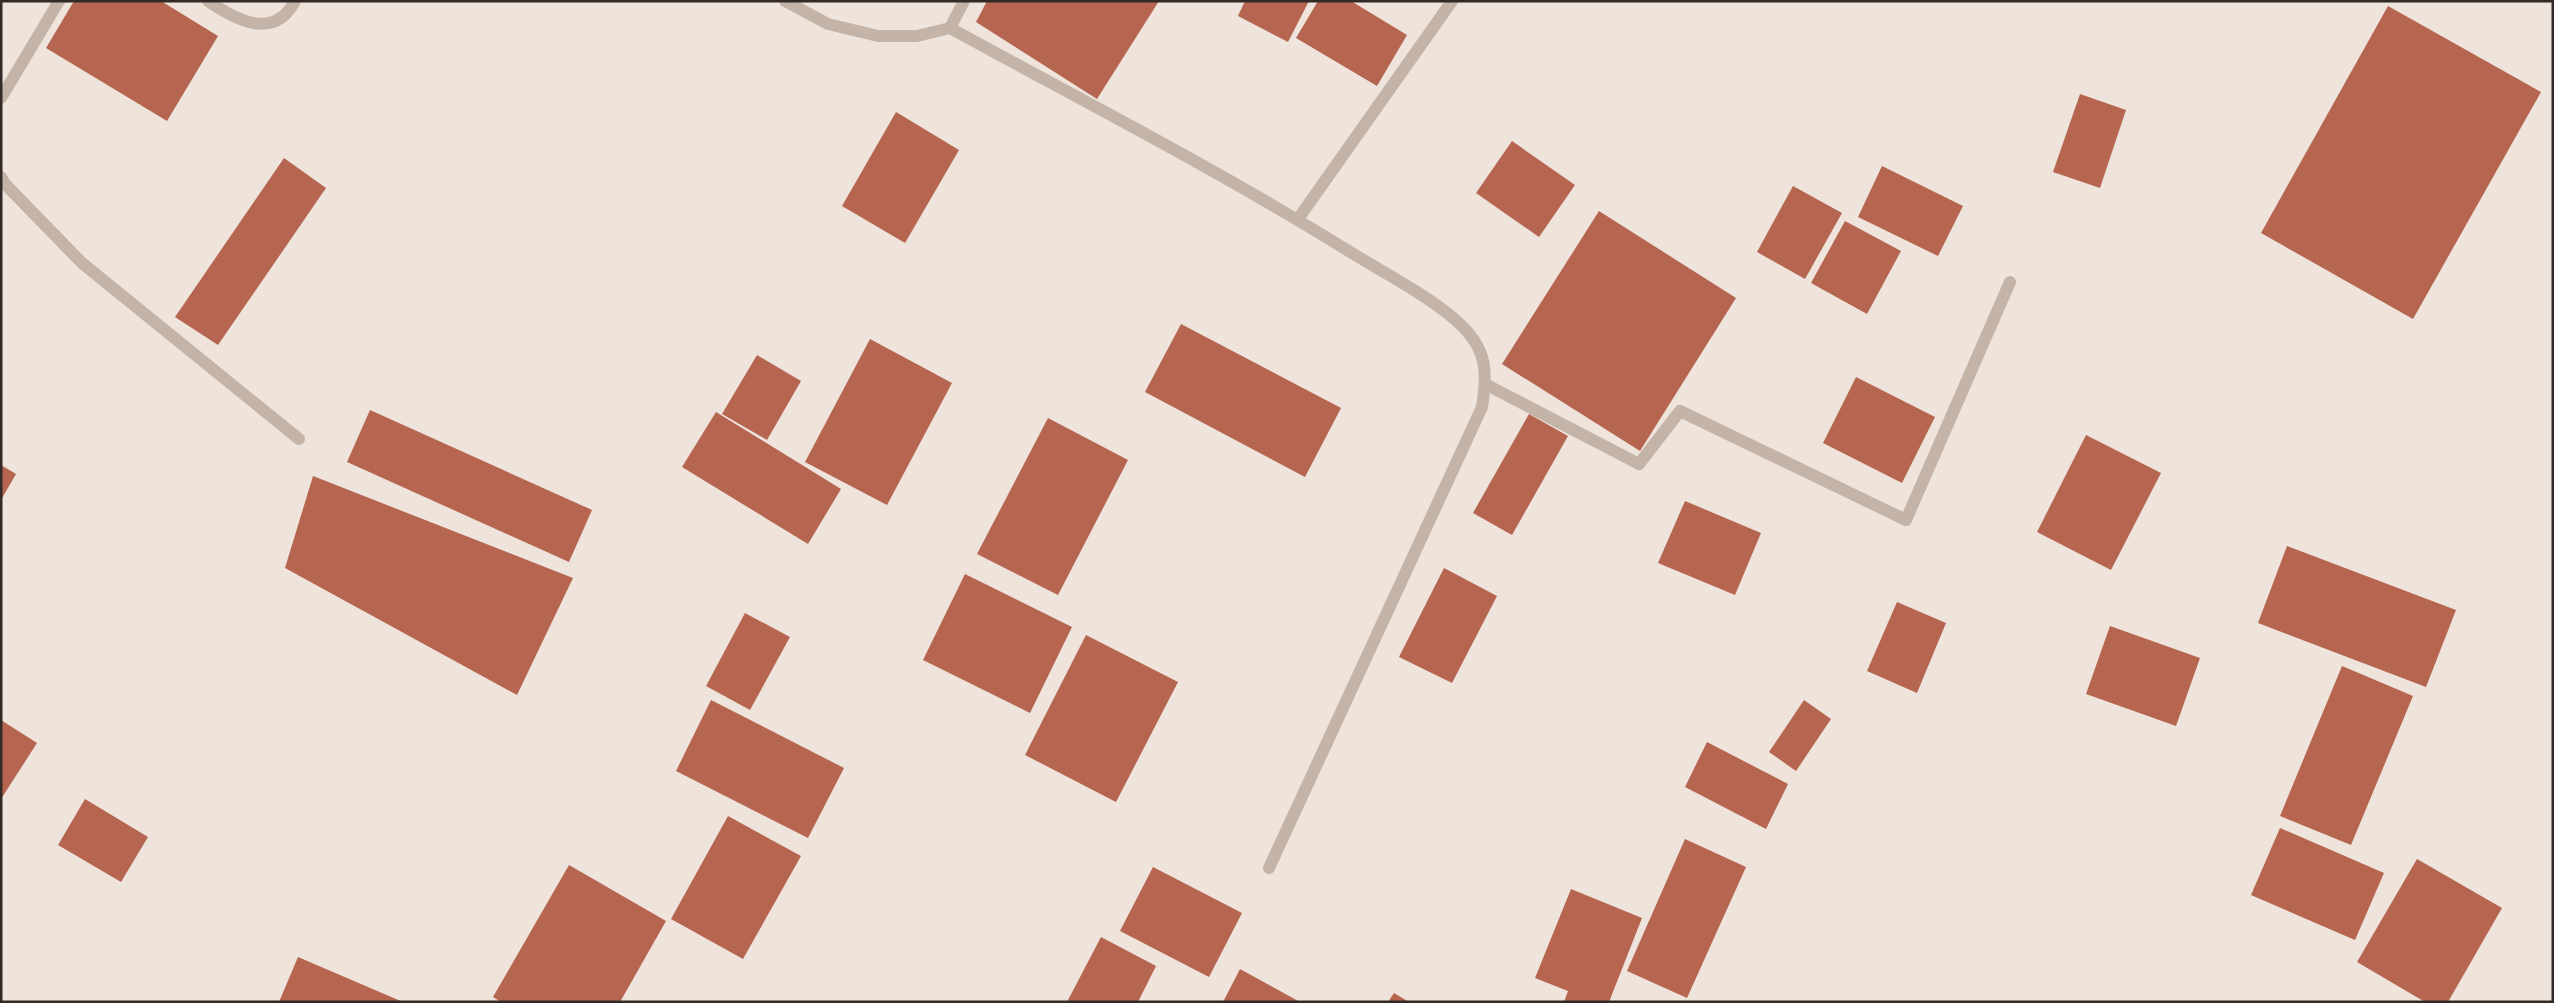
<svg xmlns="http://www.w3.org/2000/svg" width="2554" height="1003" viewBox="0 0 2554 1003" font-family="Karla,sans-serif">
<rect width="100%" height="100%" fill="#eee4db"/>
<g fill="#b66551">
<polygon points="74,1 161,1 218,36 167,121 46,48"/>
<polygon points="987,1 1159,1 1097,99 976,22"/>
<polygon points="1245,1 1309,1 1288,42 1238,16"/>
<polygon points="1318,1 1351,1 1407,35 1377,86 1296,38"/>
<polygon points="2388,6 2541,92 2413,319 2261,233"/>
<polygon points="2080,94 2126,110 2100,188 2053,172"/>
<polygon points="896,112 959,150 905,243 842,206"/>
<polygon points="1512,141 1575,185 1539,237 1476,193"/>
<polygon points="284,158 326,188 218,345 175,317"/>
<polygon points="1882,166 1963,206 1938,256 1858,217"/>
<polygon points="1793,186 1842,213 1805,279 1757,252"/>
<polygon points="1599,211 1736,298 1640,451 1502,364"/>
<polygon points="1845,221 1901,251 1867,314 1811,283"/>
<polygon points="1181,324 1341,408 1305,477 1145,392"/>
<polygon points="870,339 952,383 887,505 805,462"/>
<polygon points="757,355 801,381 767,440 722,414"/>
<polygon points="1856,377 1935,417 1902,483 1823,443"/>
<polygon points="370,410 592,510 569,562 347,462"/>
<polygon points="716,412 841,489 808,544 682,467"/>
<polygon points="1529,414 1568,436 1512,535 1473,513"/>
<polygon points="1048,418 1128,460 1058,595 977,554"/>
<polygon points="2086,435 2161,473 2111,570 2037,532"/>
<polygon points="1,465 16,474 1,500"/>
<polygon points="313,476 573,578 517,695 285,568"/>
<polygon points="1685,501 1761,533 1735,595 1658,563"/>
<polygon points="2287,546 2456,610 2426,687 2258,623"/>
<polygon points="1444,568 1497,596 1452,683 1399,657"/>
<polygon points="965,574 1072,627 1030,713 923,660"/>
<polygon points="1897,602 1946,623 1917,693 1867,671"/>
<polygon points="745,613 790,637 750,710 706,686"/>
<polygon points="2110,626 2200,658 2176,726 2086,694"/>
<polygon points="1086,635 1178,682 1116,802 1025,755"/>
<polygon points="2342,666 2413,696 2351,845 2280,816"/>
<polygon points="711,700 844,768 808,838 676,771"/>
<polygon points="1804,700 1831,719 1796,771 1769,752"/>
<polygon points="1,720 37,743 1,799"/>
<polygon points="1707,742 1788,784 1766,829 1685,787"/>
<polygon points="85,799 148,837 121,882 58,845"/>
<polygon points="728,816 801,856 743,959 671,919"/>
<polygon points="2280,828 2384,873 2355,940 2251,895"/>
<polygon points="1685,839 1746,867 1687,998 1627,971"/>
<polygon points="2417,859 2502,908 2448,1002 2425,1002 2357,962"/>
<polygon points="569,865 666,921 620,1002 501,1002 493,997"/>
<polygon points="1153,867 1242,913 1209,977 1120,931"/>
<polygon points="1571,889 1642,918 1609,1002 1564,1002 1568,991 1535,978"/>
<polygon points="1101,937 1156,966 1138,1002 1067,1002"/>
<polygon points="298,957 403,1002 279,1002"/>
<polygon points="1240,969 1300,1002 1223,1002"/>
<polygon points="1394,993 1409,1002 1388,1002"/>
</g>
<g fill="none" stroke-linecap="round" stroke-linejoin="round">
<polyline stroke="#c4b4a8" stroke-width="12" points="1298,219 1452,1"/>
<g stroke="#c4b4a8" stroke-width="12">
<path d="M208,1C236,20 274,41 295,1"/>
<path d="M785,1L828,24L878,36H917L950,28C1083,101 1218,170 1347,250C1382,272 1434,298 1463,327C1488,352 1487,375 1482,407L1269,868"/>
<polyline points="950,28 964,1"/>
<polyline points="1,98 59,1"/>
<polyline points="1,177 5,184 82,263 299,439"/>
<polyline points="1485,384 1639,464 1680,411 1906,520 2010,282"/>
</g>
</g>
<rect width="2554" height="1003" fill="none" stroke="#322a27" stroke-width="5"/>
</svg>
